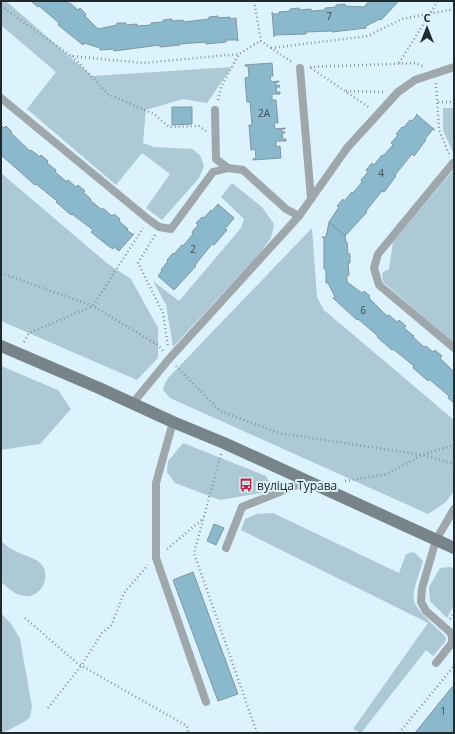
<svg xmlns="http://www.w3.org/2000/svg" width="455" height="734" viewBox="0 0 455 734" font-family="'Open Sans',sans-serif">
<rect width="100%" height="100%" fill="#dcf3fd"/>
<g fill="#acc9d5">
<polygon points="1,1 6,1 92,76 232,67 207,103 183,99 146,110 143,143 154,147 192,149 200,155 204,166 199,178 162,220 146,208 170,174 142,153 116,185 27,109 56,72 2,26 1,27"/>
<polygon points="443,108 454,108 454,155 443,130"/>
<polygon points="454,169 454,222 453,230 454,232 454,343 383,282 382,273 389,269 393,242"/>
<polygon points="1,173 108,264 131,279 158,328 158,358 137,380 1,321"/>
<polygon points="232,183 262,207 274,224 271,238 260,253 173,347 166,305 153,281 179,301 241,228 244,219 221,197"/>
<polygon points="312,228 317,297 324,310 454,420 454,491 446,502 428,514 170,398 163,390 165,383 169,377"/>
<polygon points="1,366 58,390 71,409 40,444 1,450"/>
<polygon points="183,443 266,476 273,488 260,493 220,500 175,483 167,472 168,461"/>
<path d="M273,513L399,573L406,554L414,552L423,561C420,573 412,589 414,601C415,609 438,629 445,636L446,639L445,642L433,656L426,650L361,733L353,729L428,623L241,530L245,519L256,514Z"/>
<path d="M1,541C7,547 14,551 22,554C28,557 36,558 41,564C52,576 41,598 25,596C15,595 8,588 1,582Z"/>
<polygon points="450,567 454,569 454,605 447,618 430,601 429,587 440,568"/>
<path d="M1,613L12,625L20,639L32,707C31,709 31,715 30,717C28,721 5,732 1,733Z"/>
</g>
<g fill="#8ab8cc" stroke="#8197a0">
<polygon points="31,1 66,1 69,4 70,3 78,10 80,8 86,14 85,16 98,29 117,25 117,23 126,23 126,25 137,24 137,26 151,25 151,23 163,22 163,20 172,19 172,21 183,20 184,22 209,19 209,17 218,16 218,18 230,17 230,19 236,18 238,41 237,40 226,40 226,42 206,44 206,42 179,44 180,45 160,47 160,45 114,51 113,49 100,50 100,48 84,43 83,45 58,25 59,23 39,6 38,7"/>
<polygon points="369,1 399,1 381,20 380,19 366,26 366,28 332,32 332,31 306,32 306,34 275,35 274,37 272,12 273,14 279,14 279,12 290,11 290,9 299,8 299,10 311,9 311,11 325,10 325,8 336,7 336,5 345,4 345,6 364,7"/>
<polygon points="272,63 273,76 270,76 271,82 279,81 279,82 276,82 276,86 279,85 280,87 276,87 277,92 280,92 280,94 272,94 272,100 276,100 278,123 274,123 275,129 285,128 285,129 282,129 282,132 285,132 285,133 282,133 283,139 286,139 286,141 276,141 276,147 280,146 281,158 253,160 253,159 256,158 255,149 251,150 249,125 252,125 250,102 247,102 245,78 249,77 248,66 245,66 245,65"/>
<polygon points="172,107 192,107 192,124 172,125"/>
<polygon points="416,114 435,130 433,129 425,139 426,140 414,156 412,154 395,175 396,176 384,192 382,191 366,211 367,212 345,236 329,222 339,207 337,206 343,199 344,201 352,192 353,193 362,182 361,180 368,172 366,170 372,163 374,165 382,155 383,156 393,145 391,143 398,135 396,134 402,127 403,128 410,120 412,121 417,115"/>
<polygon points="1,125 4,128 6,126 12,132 11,133 30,151 31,150 40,157 41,155 48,161 47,163 56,170 55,172 67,182 68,180 76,187 78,185 85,191 83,192 91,199 90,200 102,210 103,208 112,216 114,214 120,219 119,221 128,229 127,230 132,234 134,234 119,251 114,247 113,249 107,245 91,232 93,230 72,214 71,215 56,202 57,201 36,184 35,185 1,155"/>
<polygon points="218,204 234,218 225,229 227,230 214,245 212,244 195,265 196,266 174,290 158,276 162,271 161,270 168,261 167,260 173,253 174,254 182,245 183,246 193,234 192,232 198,225 196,223 202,217 204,218 211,210 212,211"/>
<polygon points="329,222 345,236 346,242 347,242 348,254 350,254 350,263 348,263 349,275 347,275 347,282 362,293 364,291 370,296 369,298 387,316 389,315 397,322 399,320 406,326 404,328 414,336 413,337 424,347 426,346 433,352 435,350 442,356 440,358 454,372 454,403 448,398 449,396 429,379 428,381 413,368 414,366 393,349 392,350 377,337 378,336 358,319 357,320 333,298 335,297 328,283 326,283 326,269 324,269 324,238 322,237 326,237"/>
<polygon points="214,524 224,528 216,545 207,541"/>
<polygon points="193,572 238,694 218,701 173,580"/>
<polygon points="452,687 454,688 454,733 415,733"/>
</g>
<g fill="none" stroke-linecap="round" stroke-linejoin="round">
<g stroke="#85969c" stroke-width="2.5" stroke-dasharray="1 3" stroke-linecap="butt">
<polyline points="254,1 261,41 293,63"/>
<polyline points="1,6 71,56 143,63 239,54 260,41"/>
<polyline points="271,48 368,36 402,19 454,9"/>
<polyline points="72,56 108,94 154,114 169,127 199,126 206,131"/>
<polyline points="399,63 438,1"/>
<polyline points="310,67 416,63 424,67"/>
<polyline points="311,68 370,108"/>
<polyline points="436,83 439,130 449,154"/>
<polyline points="346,91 385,92"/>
<polyline points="218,100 221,87 239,54"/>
<polyline points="438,102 454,102"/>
<polyline points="155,235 138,263 163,313 168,347"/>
<polyline points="1,273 93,306 158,345 164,352"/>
<polyline points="24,342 29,333 93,306 143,228"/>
<polyline points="176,366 220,411 279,433 422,455 454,464"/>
<polyline points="221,454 194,553 257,733"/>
<polyline points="345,481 387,474 422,455 454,445"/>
<polyline points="167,549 204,518"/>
<polyline points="25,618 77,663 187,726 188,733"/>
<polyline points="450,619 454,613"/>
<polyline points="48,708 81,666 102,633 111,626 124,593 148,565"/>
<polyline points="399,733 454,666"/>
</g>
<g stroke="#9ea7ac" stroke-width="8">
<polyline points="300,68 311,198"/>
<polyline points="1,98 148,219 159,227 171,229 213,172 228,168 243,170 286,209 299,216 347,148 398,92 415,80 454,67"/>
<polyline points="215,110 216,159 228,168"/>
<polyline points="453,163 378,254 374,268 379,285 454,348"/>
<polyline points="132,404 169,359 299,216"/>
<polyline points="173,422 156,483 156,558 206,702"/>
<polyline points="226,548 242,507 307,481"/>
<polyline points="436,663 452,643 452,636 450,632 426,611 421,602 422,588 436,540 454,509"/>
</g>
<polyline stroke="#77858b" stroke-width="12" points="1,346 99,388 173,422 224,443 454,548"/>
</g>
<defs>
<g id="bus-bare" transform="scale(1.08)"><path d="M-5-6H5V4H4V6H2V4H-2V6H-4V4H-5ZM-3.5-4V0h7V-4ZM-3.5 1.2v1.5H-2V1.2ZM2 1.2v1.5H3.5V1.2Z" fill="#ba2944" stroke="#dcf3fd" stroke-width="2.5" paint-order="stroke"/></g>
</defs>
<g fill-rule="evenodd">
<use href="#bus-bare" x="246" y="485"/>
</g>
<g text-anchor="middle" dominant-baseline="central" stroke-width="4" stroke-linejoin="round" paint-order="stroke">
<g font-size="10" fill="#3a4d54">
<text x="329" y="16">7</text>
<text x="264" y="113">2А</text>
<text x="381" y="173">4</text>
<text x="193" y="249">2</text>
<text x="363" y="310">6</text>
<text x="443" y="711">1</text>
</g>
<g font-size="12" fill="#20292c" stroke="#dcf3fd" text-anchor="start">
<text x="257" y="485">вуліца Турава</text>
</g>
</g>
<rect width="455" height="734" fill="none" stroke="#20292c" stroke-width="4"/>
<g transform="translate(427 28)" stroke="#dcf3fd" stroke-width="3" paint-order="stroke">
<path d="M0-3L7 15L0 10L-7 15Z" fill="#20292c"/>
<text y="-6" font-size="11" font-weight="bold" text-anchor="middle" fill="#20292c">С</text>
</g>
</svg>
